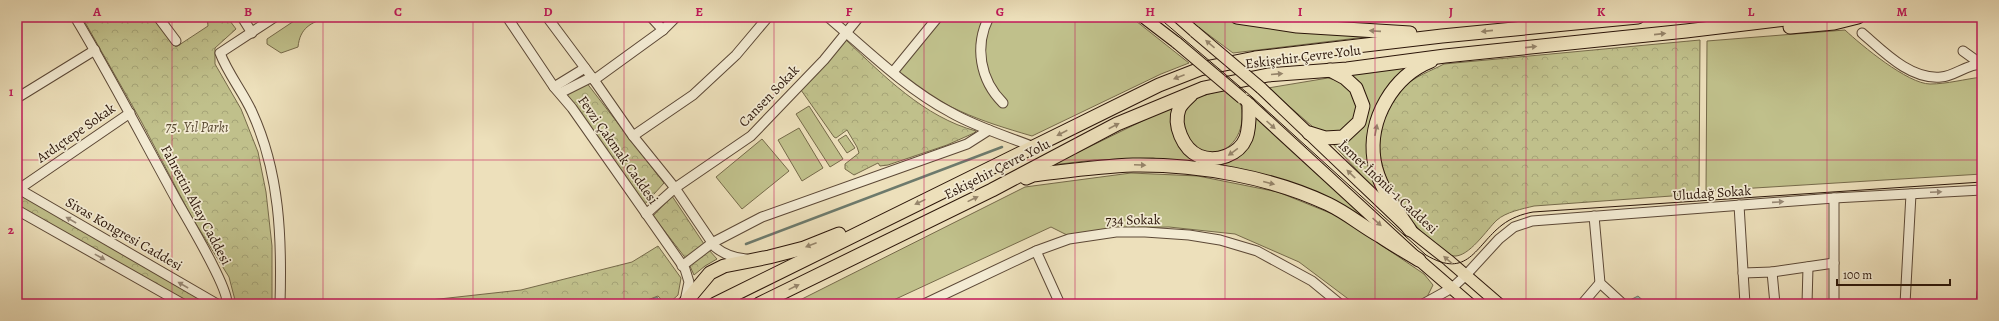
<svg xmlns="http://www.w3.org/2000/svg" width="1999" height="321" viewBox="0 0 1999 321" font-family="Alegreya,serif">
<defs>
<pattern id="forest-crowns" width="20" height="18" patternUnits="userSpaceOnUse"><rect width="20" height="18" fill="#c0c08b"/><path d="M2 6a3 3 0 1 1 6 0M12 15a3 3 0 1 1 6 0" fill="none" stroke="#a5a477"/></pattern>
<pattern id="water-waves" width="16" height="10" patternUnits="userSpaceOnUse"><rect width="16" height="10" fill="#99bdae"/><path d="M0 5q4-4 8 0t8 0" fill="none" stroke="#84a294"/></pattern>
</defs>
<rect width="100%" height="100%" fill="#ede0bb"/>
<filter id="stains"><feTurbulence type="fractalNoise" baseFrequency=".005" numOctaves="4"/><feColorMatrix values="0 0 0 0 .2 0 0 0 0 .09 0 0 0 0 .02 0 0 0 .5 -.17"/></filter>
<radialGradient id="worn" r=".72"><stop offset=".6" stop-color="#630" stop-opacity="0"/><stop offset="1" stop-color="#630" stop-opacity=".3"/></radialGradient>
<g fill="#c0c08b" stroke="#766a4a">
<path d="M300,17H328C310,23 300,28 298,47L281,53L267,44V39Z"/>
<path d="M942,17H1131L1189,63L1161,74L1032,136C977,120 942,108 897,71Z"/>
<polygon points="1185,17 1219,17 1271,28 1366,37 1233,53"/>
<path d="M1845,30C1861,45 1908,84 1930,84C1947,84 1965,79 1982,77V174L1706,191L1707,41Z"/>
<polygon points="1408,67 1374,121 1380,195 1330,141 1365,113 1346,73"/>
<polygon points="1328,78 1343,82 1357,97 1358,117 1341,132 1320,133 1268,88"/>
<path d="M1223,90L1241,105C1250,150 1202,171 1185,133C1182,128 1182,120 1181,115L1191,99Z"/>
<polygon points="1175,105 1190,153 1235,155 1253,115 1369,221 1367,223 1224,170 1153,158 1094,160 1052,165"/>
<polygon points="809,106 843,159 830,167 796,114"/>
<polygon points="799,128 823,168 802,181 778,140"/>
<polygon points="846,135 855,148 847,153 838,140"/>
<polygon points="762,139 789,171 742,209 716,177"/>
<polygon points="1131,173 1198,176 1278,192 1340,217 1424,274 1433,285 1426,299 1416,304 1355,304 1299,262 1235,234 1169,227 1117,228 1069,236 1051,227 885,304 792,304 1025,187"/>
</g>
<g fill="url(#forest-crowns)" stroke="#766a4a">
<polygon points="82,17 152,17 176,47 208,26 207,17 227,17 236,29 215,48 215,64 241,109 258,152 266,192 272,246 272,304 236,304 229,277 191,216 141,121"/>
<path d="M846,40C884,76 924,117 976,131L974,133L947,145L888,165L880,166L878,163L854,175L845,169V164L859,153L857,147L847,130L836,138L834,137L801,90Z"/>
<path d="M1700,40L1699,194L1534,206C1522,209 1506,212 1497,220C1487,229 1469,258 1453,256C1441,255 1431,240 1422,232C1383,194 1359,131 1404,87C1415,76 1431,71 1444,64Z"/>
<polygon points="586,82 664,183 644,205 563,94"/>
<polygon points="17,190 212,304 186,304 17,207"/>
<polygon points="672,196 706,247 687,260 653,216"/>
<polygon points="658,246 681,278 678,295 668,304 665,304 658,296 637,304 394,304 521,290 632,262"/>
<polygon points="709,250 717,259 705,266 694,275 689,264"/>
</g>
<g fill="url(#water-waves)" stroke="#6d7a6c">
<polygon points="1638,296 1647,304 1634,304 1630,300"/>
<polygon points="657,297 662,304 641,304"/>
</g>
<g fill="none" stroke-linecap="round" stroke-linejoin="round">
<polyline stroke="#6d7a6c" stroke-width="2.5" points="746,244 1002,147"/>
<g stroke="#5c4836" stroke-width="11">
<g id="minor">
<path d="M75,17C111,77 143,139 177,201C187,219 229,288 227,304"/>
<polyline points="158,17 176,41"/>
<polyline points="242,17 252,33"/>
<path d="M275,17L220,53C228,74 243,92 252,112C280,173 282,239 280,304"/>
<polyline points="507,17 554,87 572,108 685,269 689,282 685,301"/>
<polyline points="547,17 594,80 663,30 651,17"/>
<path d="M828,17C867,50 905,88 950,112C976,127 1006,136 1034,147"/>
<path d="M989,17C974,46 980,80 1003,103"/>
<polyline points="663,30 676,17"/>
<path d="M1862,33C1883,51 1910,80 1941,77C1955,76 1967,64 1982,64"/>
<polyline points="1963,51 1981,64"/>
<polyline points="893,72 938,17"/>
<path d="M594,80L633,136L675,188L715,247C725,255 734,258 746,259"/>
<polyline points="554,87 585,68"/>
<polyline points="560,93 592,77"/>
<polyline points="17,98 95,50"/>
<polyline points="633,136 693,95 736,55 768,17"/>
<polyline points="17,188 217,304"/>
<polyline points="19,189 130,113"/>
<polyline points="1834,198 1834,304"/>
<polyline points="1739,205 1745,304"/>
<polyline points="17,210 183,304"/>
<polyline points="646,214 675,188 751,136 824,60 859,17"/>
<polyline points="1594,216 1600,283 1623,304"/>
<polyline points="1036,251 1060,304"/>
<polyline points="682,266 712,243 762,217 967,144 989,130"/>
<polyline points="1772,272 1834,263"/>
<polyline points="1743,273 1772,272 1775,304"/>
<polyline points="924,304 1036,251 1069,239 1116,232 1145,232 1189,235 1220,240 1257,251 1312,281 1340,304"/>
<polyline points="1423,304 1452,288 1465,276 1499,239 1514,227 1532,221 1834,198 1982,190"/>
<polyline points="1582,304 1600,283"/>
<polyline points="1807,304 1808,267"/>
<polyline points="1905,304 1911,194"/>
<polyline points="1981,304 1982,292"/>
</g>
</g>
<g stroke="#2b1509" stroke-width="13">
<g id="major">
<polyline points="1143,17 1177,43"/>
<polyline points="1178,17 1195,32"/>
<polyline points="1261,88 1410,230 1448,260 1499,304"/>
<polyline points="1246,101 1419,260 1470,304"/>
</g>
</g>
<g stroke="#2b1509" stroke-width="15">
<g id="highway">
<polyline points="1237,17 1297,26 1410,33"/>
<polyline points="1790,27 1834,23 1858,17"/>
<path d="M1191,95C1187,99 1181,104 1179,109C1173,125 1183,149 1199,156C1216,163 1239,155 1246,138C1250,127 1249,116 1249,105"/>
<polyline points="1309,133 1325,138 1343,137 1359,122 1363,106 1356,88 1345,78 1330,70"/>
<path d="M1026,178L1033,175C1067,171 1100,166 1133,165C1197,164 1271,177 1328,204C1347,213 1362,226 1380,236C1393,245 1406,252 1419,260"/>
<path d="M1410,230C1396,209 1378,186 1374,160C1368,119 1393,76 1431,61"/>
<polyline points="684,304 710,273 724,266 769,257 804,248 839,234"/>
<polyline points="715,304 1159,85 1200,69 1255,58 1442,36 1638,17"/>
<polyline points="759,304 992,190 1117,124 1204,88 1268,75 1347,69 1445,56 1686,31 1803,17"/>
</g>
</g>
<use href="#minor" stroke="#f3ebd3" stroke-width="9"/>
<use href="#major" stroke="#ede0bb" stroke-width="11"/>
<use href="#highway" stroke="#ede0bb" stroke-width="13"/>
<path stroke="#2b1509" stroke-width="1" d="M1158,17L1252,97L1426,255C1468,280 1475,246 1502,225C1511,218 1522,214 1533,212L1982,182"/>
<g stroke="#2b1509" stroke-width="13" stroke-linecap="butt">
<g id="major-bridge">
<polyline points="1195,32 1261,88"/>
<polyline points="1177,43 1242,98"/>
</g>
</g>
<use href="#major-bridge" stroke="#ede0bb" stroke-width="11"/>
</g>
<defs><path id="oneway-solid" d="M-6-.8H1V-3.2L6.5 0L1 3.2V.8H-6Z"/></defs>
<g fill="#96856b">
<use href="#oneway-solid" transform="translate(1375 31) rotate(-176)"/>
<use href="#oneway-solid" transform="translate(1487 31) rotate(174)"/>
<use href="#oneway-solid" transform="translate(1660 34) rotate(-6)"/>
<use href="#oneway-solid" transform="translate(1210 44) rotate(-140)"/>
<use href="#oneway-solid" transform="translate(1531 47) rotate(-6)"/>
<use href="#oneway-solid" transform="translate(1277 74) rotate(-5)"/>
<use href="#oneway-solid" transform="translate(1179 77) rotate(159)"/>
<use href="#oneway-solid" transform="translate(1271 125) rotate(42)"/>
<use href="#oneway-solid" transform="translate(1114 126) rotate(-27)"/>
<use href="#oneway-solid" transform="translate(1376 130) rotate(-79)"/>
<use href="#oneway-solid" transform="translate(1062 133) rotate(153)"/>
<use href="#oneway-solid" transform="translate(1233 152) rotate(144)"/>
<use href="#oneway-solid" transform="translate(1140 165) rotate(2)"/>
<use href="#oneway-solid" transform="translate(1351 174) rotate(-136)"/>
<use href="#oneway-solid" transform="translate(1269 183) rotate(14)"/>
<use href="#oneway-solid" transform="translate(973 199) rotate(-26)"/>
<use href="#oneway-solid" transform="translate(920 202) rotate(154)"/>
<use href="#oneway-solid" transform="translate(1377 222) rotate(42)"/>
<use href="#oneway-solid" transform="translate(811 245) rotate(159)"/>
<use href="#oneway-solid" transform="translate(1448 260) rotate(-140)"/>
<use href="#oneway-solid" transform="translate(794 287) rotate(-26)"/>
</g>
<g fill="#998b78">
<use href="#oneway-solid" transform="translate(1936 192) rotate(-3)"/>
<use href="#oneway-solid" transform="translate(1778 202) rotate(-4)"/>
<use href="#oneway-solid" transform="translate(71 220) rotate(-150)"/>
<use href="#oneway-solid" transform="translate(100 257) rotate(29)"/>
<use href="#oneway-solid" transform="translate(183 285) rotate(-150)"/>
</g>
<path fill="none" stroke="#c2185b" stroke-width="1" stroke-opacity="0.55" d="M172,17V304M323,17V304M473,17V304M624,17V304M774,17V304M924,17V304M1075,17V304M1225,17V304M1375,17V304M1526,17V304M1676,17V304M1827,17V304M17,160H1982"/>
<g text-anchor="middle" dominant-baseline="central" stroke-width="3.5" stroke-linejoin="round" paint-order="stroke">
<g font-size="14" fill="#2b1509" stroke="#f3ebd3">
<text transform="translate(1303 57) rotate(-7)">Eskişehir Çevre Yolu</text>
<text transform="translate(769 96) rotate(-46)">Cansen Sokak</text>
<text transform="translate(76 133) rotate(-35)">Ardıçtepe Sokak</text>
<text transform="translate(618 150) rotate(55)">Fevzi Çakmak Caddesi</text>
<text transform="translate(997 169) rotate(-27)">Eskişehir Çevre Yolu</text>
<text transform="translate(1388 187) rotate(43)">İsmet İnönü-1 Caddesi</text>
<text transform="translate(1712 193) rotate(-4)">Uludağ Sokak</text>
<text transform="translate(196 205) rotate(62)">Fahrettin Altay Caddesi</text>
<text transform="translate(1133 220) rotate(-1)">734 Sokak</text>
<text transform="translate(124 234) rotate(30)">Sivas Kongresi Caddesi</text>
</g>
<g font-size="14" font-style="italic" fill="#584830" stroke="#f3ebd3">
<text x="197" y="127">75. Yıl Parkı</text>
</g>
</g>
<rect width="1999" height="321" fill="none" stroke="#ede0bb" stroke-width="44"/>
<path d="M1837 279v6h113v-6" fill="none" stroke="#2b1509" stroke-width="2"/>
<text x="1843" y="279" font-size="12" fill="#2b1509" stroke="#f3ebd3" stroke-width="3" paint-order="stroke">100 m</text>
<rect x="22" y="22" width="1955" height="277" fill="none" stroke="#c2185b" stroke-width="1.5"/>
<g font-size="13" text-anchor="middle" font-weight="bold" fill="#c2185b">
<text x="97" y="16">A</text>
<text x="248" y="16">B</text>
<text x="398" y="16">C</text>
<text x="548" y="16">D</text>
<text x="699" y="16">E</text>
<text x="849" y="16">F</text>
<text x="1000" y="16">G</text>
<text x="1150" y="16">H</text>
<text x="1300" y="16">I</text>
<text x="1451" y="16">J</text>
<text x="1601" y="16">K</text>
<text x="1751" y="16">L</text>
<text x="1902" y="16">M</text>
<text x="11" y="96">1</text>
<text x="11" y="234">2</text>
</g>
<rect width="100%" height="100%" filter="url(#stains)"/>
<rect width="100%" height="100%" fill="url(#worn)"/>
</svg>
